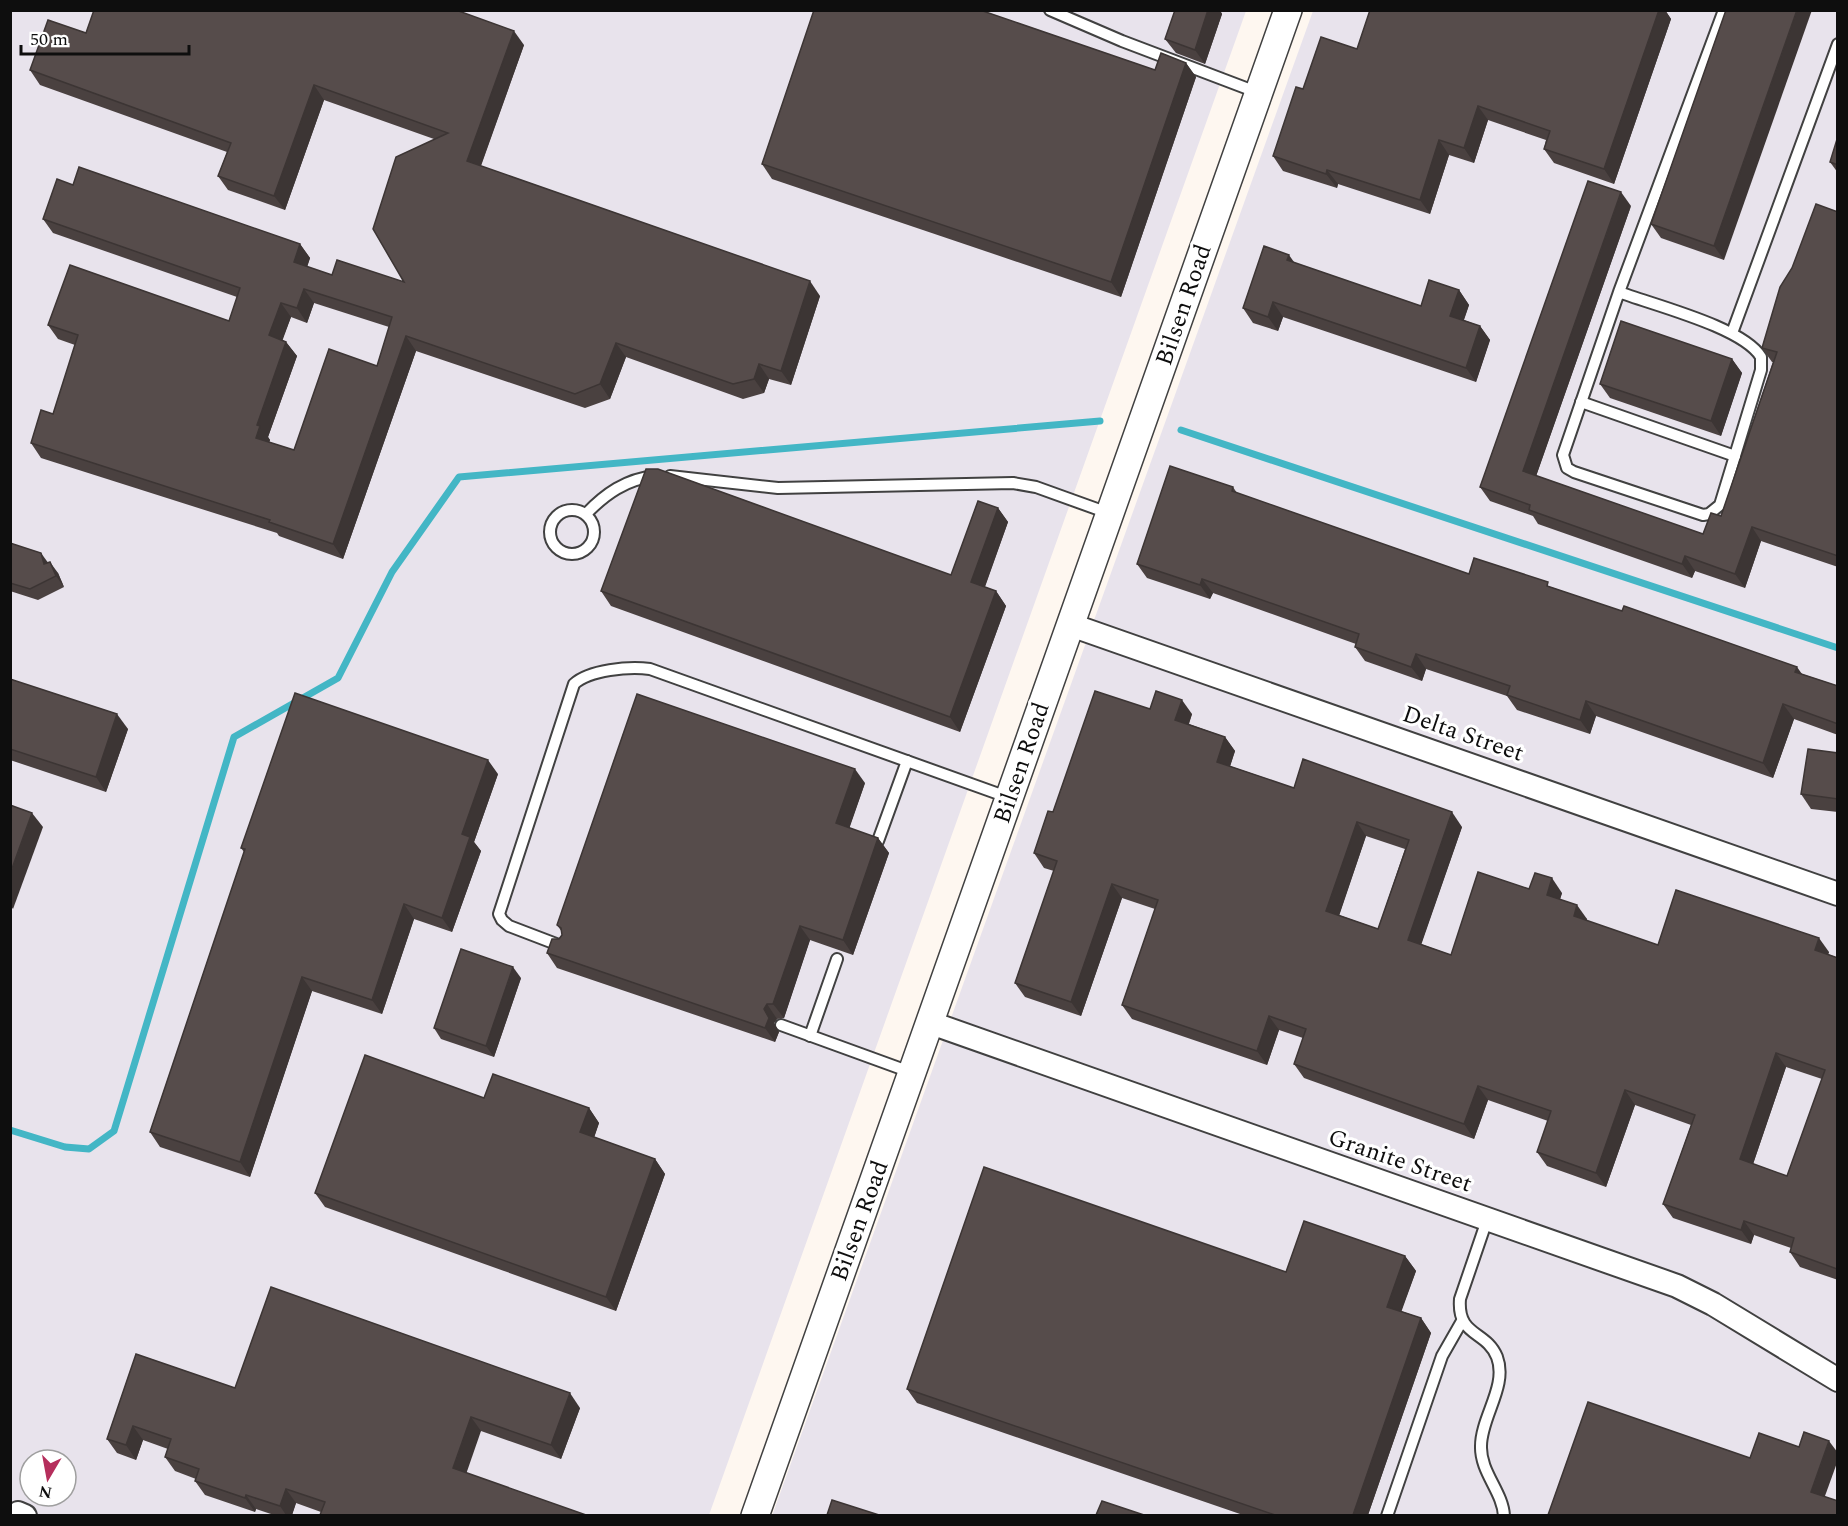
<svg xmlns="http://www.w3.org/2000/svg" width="1848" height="1526" viewBox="0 0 1848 1526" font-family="Spectral,serif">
<rect width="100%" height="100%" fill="#fef7f0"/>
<g fill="#e8e3ec" fill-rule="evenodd">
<path d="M11,11H1246L709,1515H11ZM30,1460H66V1496H30Z"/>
<polygon points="1313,11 1837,11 1837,1515 772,1516"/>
</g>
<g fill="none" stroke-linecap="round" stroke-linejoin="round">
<g stroke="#43b6c5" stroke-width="7">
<polyline points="1181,430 1838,648"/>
<polyline points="10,1130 65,1147 89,1149 114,1131 234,737 338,678 392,572 459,477 1100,421"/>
</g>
<g stroke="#414141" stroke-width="14">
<g id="service">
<polyline points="1050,10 1122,41 1259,93"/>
<path d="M1619,292C1653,305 1743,327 1761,357V370L1720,505L1709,514L1703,515L1574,472L1567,468L1563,455L1619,292L1724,10"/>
<polyline points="1732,333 1838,44"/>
<polyline points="1581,402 1735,456"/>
<polyline points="670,476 778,488 1013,483 1036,487 1111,514"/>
<circle cx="572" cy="532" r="22"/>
<path d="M586,514C605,494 626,479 655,476"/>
<polyline points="878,841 907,761"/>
<path d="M564,947L509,926L502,920L499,914L574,684C589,670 629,666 650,669L1010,798"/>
<polyline points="781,1025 913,1073"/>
<polyline points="810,1036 837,959"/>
<path d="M1487,1220L1460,1299C1457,1337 1486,1330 1497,1357C1508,1386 1481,1417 1481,1446C1480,1472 1503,1492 1504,1516"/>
<polyline points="1387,1516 1442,1356 1462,1321"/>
</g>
</g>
<g stroke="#414141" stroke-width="26">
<g id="minor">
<polyline points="1071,625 1838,894"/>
<polyline points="931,1023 1677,1286 1713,1304 1838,1380"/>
<polyline points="18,1513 25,1516"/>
</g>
</g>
<g stroke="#414141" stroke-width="30">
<polyline id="tertiary" points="755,1516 1288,10"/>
</g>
<use href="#service" stroke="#fff" stroke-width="10"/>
<use href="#minor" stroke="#fff" stroke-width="22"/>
<use href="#tertiary" stroke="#fff" stroke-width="27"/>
</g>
<g fill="#4a4140" fill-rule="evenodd">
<polygon points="1370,10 1665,10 1671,19 1614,184 1554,163 1544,149 1546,140 1488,120 1474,163 1449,155 1430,214 1338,184 1337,188 1283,171 1273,156 1303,89 1357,49"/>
<polygon points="1726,10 1724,260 1661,238 1651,224"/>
<polygon points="1220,11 1222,14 1205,64 1176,53 1165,39"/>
<path d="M86,33L524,45L481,166L820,296L791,385L769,379L764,393L743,399L626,357L610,399L585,408L416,351L343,559L279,536L277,533L41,458L31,443L53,414L75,345L58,339L48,325L229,321L237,297L53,233L43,219L73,185L300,244L310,258L307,267L332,275L404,282L434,139L324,100L285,210L228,190L218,176L227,152L40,85L30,70ZM314,303L389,327L377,366L294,450L269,442L270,440L268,437L297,356L286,342L282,340L291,317L307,323Z"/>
<polygon points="1186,63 1196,77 1121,297 772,179 762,164"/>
<polygon points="1838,136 1838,173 1830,162"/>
<polygon points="1631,206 1536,476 1703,534 1721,516 1773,362 1772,362 1762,348 1838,212 1838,567 1761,541 1745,588 1695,571 1692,578 1538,524 1533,516 1490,501 1480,487"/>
<polygon points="1295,263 1421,306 1459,290 1469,305 1464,320 1480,326 1490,340 1476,382 1283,317 1278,331 1253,323 1243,308"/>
<polygon points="1732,359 1742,373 1721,436 1610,398 1600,384"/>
<polygon points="1233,487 1237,493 1469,574 1551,587 1802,674 1838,686 1838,735 1794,719 1773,778 1596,716 1590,734 1517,710 1507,696 1426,669 1422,681 1365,661 1355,647 1356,644 1213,593 1210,599 1147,578 1137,564"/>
<polygon points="998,508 1008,522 985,587 996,591 1006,606 960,732 611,606 601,591 951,575"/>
<polygon points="10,543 58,573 64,587 38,600 10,591"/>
<polygon points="10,679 128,729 106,792 10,760"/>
<path d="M1150,709L1192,714L1189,724L1225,737L1235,751L1230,766L1294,788L1462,827L1421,944L1451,955L1529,889L1562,893L1560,899L1587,919V921L1658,945L1829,952L1828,954L1838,958V1280L1800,1267L1790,1252L1791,1248L1754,1235L1751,1244L1673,1218L1663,1204L1691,1125L1635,1105L1606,1187L1547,1166L1537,1152L1548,1121L1488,1100L1474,1139L1304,1078L1294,1064L1303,1038L1279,1030L1267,1065L1132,1019L1122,1005L1155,909L1122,898L1081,1016L1025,997L1015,983L1054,871L1044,868L1034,853L1053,812ZM1366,836L1405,849L1378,929L1339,915ZM1786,1067L1822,1079L1787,1176L1753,1164Z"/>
<polygon points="1838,753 1838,812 1811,809 1801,794"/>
<polygon points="498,774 474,842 481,851 452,932 414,919 382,1014 312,991 250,1177 160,1147 150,1132 244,852 241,848"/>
<polygon points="865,783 849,828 878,838 889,853 853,955 810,940 784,1018 777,1019 774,1023 779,1032 775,1042 557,968 547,953 562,935 562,932 557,925"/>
<polygon points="521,978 494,1057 441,1039 434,1028"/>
<polygon points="484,1098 589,1108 599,1123 594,1137 655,1159 665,1174 616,1311 325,1207 315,1193"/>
<polygon points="1405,1256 1416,1271 1401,1311 1421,1318 1431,1333 1368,1515 1243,1515 917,1403 907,1389 1286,1272"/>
<polygon points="136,1354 235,1388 580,1408 561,1459 481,1431 321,1512 296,1503 292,1515 274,1515 256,1509 255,1512 205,1495 195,1481 196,1479 175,1471 165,1457 168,1449 143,1440 136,1460 117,1453 107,1439"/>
</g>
<g fill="#3c3534">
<polygon points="1208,10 1220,10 1222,14 1205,64 1195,50"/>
<polygon points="1659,10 1665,10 1671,19 1614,184 1604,169"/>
<polygon points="1797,10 1812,10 1724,260 1714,246"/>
<polygon points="514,31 524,45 477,176 467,161"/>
<polygon points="1186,63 1196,77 1121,297 1111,282"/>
<polygon points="314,85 324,100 285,210 274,196"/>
<polygon points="1478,106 1488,120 1474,163 1464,148"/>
<polygon points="1439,140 1449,155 1430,214 1420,200"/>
<polygon points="1327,170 1338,184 1337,188 1326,174"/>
<polygon points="1621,192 1631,206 1533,485 1523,471"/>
<polygon points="300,244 310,258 304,276 294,262"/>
<polygon points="1289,255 1299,269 1287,260"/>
<polygon points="810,281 820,296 791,385 781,371"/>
<polygon points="304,289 314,303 307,323 297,308"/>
<polygon points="1459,290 1469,305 1460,330 1450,316"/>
<polygon points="1273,302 1283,317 1278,331 1268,317"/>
<polygon points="281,303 291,317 279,350 269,335"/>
<polygon points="1480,326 1490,340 1476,382 1466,368"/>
<polygon points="406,336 416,351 343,559 333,544"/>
<polygon points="286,342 297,356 268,437 270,440 266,452 256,438 257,425"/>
<polygon points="616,343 626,357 610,399 600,384"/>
<polygon points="1732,359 1742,373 1721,436 1711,421"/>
<polygon points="759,364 769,379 764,393 754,379"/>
<polygon points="998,508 1008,522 981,597 971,582"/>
<polygon points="1752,527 1761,541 1745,588 1735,574"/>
<polygon points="41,553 49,564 44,564"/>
<polygon points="1685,556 1695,571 1692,578 1682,564"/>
<polygon points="50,562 58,573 64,587 56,576"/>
<polygon points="1202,579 1213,593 1210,599 1200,585"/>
<polygon points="996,591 1006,606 960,732 950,717"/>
<polygon points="1416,654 1426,669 1422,681 1411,667"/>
<polygon points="1797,667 1807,681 1795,672"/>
<polygon points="1182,700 1192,714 1185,734 1175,720"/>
<polygon points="1586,701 1596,716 1590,734 1580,720"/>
<polygon points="1783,704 1794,719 1773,778 1763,763"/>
<polygon points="117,714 128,729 106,792 96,777"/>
<polygon points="1225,737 1235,751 1227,776 1217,762"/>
<polygon points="488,760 498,774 474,842 481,851 452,932 442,918 462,834"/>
<polygon points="855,769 865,783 846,838 836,823"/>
<polygon points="1452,812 1462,827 1418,954 1408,940"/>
<polygon points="32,813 43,827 13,909 10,905 10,874"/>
<polygon points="1357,822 1366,836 1336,925 1326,911"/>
<polygon points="878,838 889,853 853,955 843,940"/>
<polygon points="1552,878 1562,893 1557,909 1547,895"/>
<polygon points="1112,884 1122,898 1081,1016 1071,1002"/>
<polygon points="404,904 414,919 382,1014 372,1000"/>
<polygon points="1577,905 1587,919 1584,930 1574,916"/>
<polygon points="800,926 810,940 784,1018 773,1004"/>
<polygon points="1819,938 1829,952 1825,964 1815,950"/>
<polygon points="513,967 521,978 494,1057 486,1046"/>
<polygon points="302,977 312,991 250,1177 240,1162"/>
<polygon points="767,1004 777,1019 774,1023 779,1032 775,1042 765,1028 764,1009"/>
<polygon points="1269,1016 1279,1030 1267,1065 1257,1051"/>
<polygon points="1776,1053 1786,1067 1750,1173 1740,1159"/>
<polygon points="1478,1086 1488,1100 1474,1139 1464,1124"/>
<polygon points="1625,1090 1635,1105 1606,1187 1596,1173"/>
<polygon points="589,1108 599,1123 591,1147 580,1132"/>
<polygon points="655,1159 665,1174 616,1311 606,1297"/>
<polygon points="1744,1221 1754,1235 1751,1244 1741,1230"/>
<polygon points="1405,1256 1416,1271 1398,1321 1387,1307"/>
<polygon points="1421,1318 1431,1333 1368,1515 1353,1515"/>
<polygon points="570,1393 580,1408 561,1459 551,1445"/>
<polygon points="471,1417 481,1431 463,1483 453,1468"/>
<polygon points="133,1426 143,1440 136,1460 126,1445"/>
<polygon points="1829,1441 1838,1453 1838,1460 1821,1507 1811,1492"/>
<polygon points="286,1489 296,1503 292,1515 286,1515 280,1506"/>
<polygon points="246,1495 256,1509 255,1512 245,1498"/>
</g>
<g fill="#564c4b" stroke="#3c3534" stroke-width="1.5" fill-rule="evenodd">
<path d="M94,10H456L514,31L467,161L810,281L781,371L759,364L754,379L733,384L616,343L600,384L575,394L406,336L333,544L269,522L270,520L31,443L41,410L53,414L78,335L48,325L70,265L229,321L240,288L43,219L57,179L73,185L79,167L300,244L294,262L332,275L337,260L404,282L373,229L396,157L448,133L314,85L274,196L218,176L231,143L30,70L48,20L86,33ZM304,289L392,317L377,366L329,349L294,450L256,438L260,426L257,425L286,342L269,335L281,303L297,308Z"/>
<polygon points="814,10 980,10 1155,70 1161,53 1186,63 1111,282 762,164"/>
<polygon points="1175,10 1208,10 1195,50 1165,39"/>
<polygon points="1370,10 1659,10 1604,169 1544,149 1550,131 1478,106 1464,148 1439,140 1420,200 1327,170 1326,174 1273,156 1296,87 1303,89 1321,37 1357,49"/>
<polygon points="1726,10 1797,10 1714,246 1651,224"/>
<polygon points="1838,136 1838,165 1830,162"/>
<polygon points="1588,181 1621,192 1523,471 1703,534 1711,513 1721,516 1777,352 1762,348 1780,287 1792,268 1816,204 1838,212 1838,556 1752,527 1735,574 1685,556 1682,564 1529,510 1530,505 1480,487"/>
<polygon points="1264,246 1289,255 1287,260 1421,306 1429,280 1459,290 1450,316 1480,326 1466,368 1273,302 1268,317 1243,308"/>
<polygon points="1621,321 1732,359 1711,421 1600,384"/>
<polygon points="1170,466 1233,487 1232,491 1469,574 1474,558 1548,582 1547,586 1622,611 1624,606 1797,667 1795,672 1838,686 1838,724 1783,704 1763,763 1586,701 1580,720 1507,695 1510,686 1416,654 1411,667 1355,647 1359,634 1202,579 1200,585 1137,564"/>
<polygon points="646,469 658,469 951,575 978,501 998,508 971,582 996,591 950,717 601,591"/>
<polygon points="10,543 41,553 44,564 50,562 56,576 30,589 10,583"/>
<polygon points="10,679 117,714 96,777 10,749"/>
<path d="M1095,691L1150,709L1156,691L1182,700L1175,720L1225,737L1217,762L1294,788L1303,759L1452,812L1408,940L1451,955L1478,872L1529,889L1535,873L1552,878L1547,895L1577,905L1574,916L1658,945L1676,890L1819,938L1815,950L1838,958L1837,1269L1790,1252L1794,1238L1744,1221L1741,1230L1663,1204L1695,1115L1625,1090L1596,1173L1537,1152L1551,1111L1478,1086L1464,1124L1294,1064L1306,1029L1269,1016L1257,1051L1122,1005L1158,900L1112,884L1071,1002L1015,983L1057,861L1034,853L1048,811L1053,812ZM1357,822L1409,840L1378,929L1326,911ZM1776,1053L1825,1070L1787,1176L1740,1159Z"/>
<polygon points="295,693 488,760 462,834 470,837 442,918 404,904 372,1000 302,977 240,1162 150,1132 245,849 241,848"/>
<polygon points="637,694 855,769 836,823 878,838 843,940 800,926 773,1004 767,1004 764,1009 769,1018 765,1028 547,953 552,939 559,939 562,935 561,928 557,925"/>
<polygon points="1808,749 1838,753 1838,799 1801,794"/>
<polygon points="10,805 32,813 10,874"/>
<polygon points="461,949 513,967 486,1046 434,1028"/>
<polygon points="365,1055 484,1098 493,1074 589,1108 580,1132 655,1159 606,1297 315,1193"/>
<polygon points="984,1167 1286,1272 1304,1221 1405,1256 1387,1307 1421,1318 1353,1515 1275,1515 907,1389"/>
<polygon points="271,1287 570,1393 551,1445 471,1417 453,1468 586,1515 320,1515 325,1502 286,1489 280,1506 246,1495 245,1498 195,1481 199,1469 165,1457 171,1439 133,1426 126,1445 107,1439 136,1354 235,1388"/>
<polygon points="1588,1402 1750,1458 1759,1433 1799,1447 1804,1432 1829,1441 1811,1492 1838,1501 1838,1515 1548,1515"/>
<polygon points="832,1500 879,1515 827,1515"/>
<polygon points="1102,1501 1144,1515 1096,1515"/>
</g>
<g text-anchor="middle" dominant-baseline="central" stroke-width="6" stroke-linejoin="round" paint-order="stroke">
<g font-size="24" fill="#0e0e0e" stroke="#fff">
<text transform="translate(1184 305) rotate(-71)">Bilsen Road</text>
<text transform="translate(1463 734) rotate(19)">Delta Street</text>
<text transform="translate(1022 763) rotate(-71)">Bilsen Road</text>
<text transform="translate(1400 1161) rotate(19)">Granite Street</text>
<text transform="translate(860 1221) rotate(-70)">Bilsen Road</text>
</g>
</g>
<rect width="1848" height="1526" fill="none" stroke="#0e0e0e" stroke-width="24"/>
<g transform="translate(48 1478) rotate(190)"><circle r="28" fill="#ffffff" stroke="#9f9f9f" stroke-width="1.5"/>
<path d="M0-4.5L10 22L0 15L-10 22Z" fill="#b52e5c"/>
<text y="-9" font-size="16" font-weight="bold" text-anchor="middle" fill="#0e0e0e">N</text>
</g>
<path d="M21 45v9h168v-9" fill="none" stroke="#0e0e0e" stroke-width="3"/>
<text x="30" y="45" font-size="18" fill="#0e0e0e" stroke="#ffffff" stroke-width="4.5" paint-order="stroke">50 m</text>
</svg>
